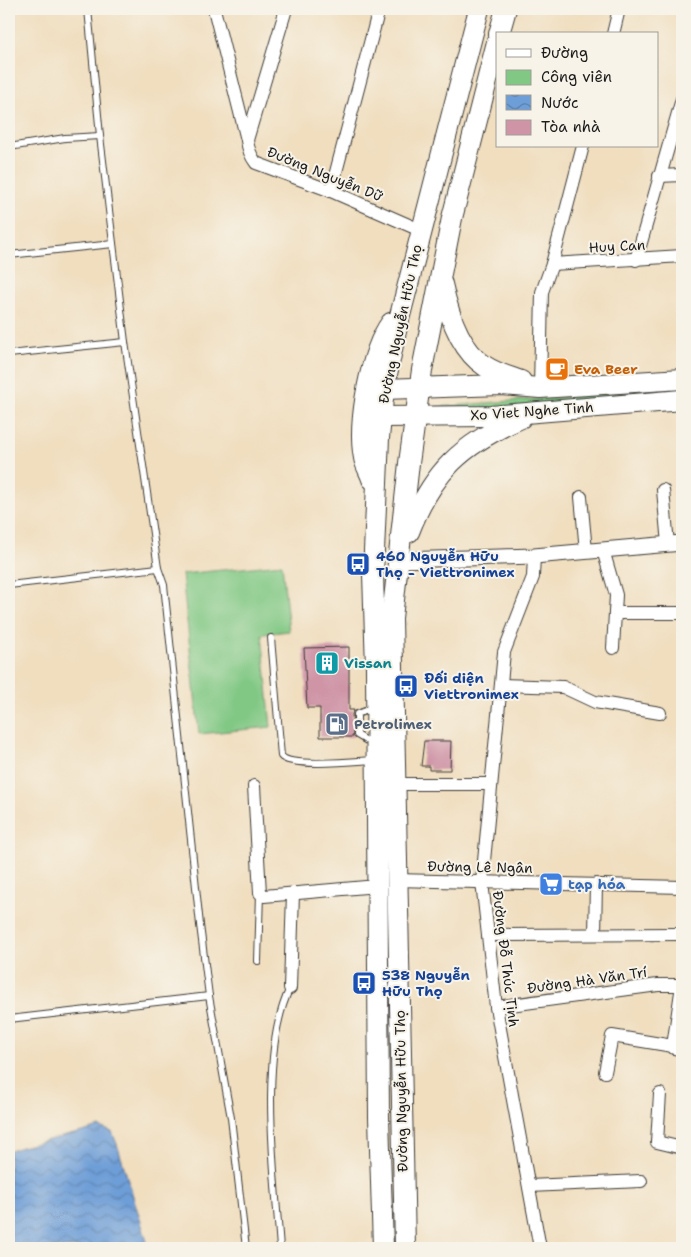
<svg xmlns="http://www.w3.org/2000/svg" width="691" height="1257" viewBox="0 0 691 1257" font-family="'Shantell Sans',sans-serif">
<defs>
<pattern id="grass-tufts" width="24" height="20" patternUnits="userSpaceOnUse" patternTransform="scale(1.25)"><rect width="24" height="20" fill="#81c884"/><path d="M3 7l-1-3M5 7V3M7 7l1-3M15 17l-1-3M17 17v-4M19 17l1-3" fill="none" stroke="#6fab71"/></pattern>
<pattern id="water-waves" width="16" height="10" patternUnits="userSpaceOnUse" patternTransform="scale(1.25)"><rect width="16" height="10" fill="#6e9ed7"/><path d="M0 5q4-4 8 0t8 0" fill="none" stroke="#5a80ae"/></pattern>
</defs>
<rect width="100%" height="100%" fill="#f7f3e8"/>
<filter id="ink" filterUnits="userSpaceOnUse"><feTurbulence type="fractalNoise" baseFrequency=".02" numOctaves="2"/><feDisplacementMap in="SourceGraphic" scale="10" xChannelSelector="R" yChannelSelector="G"/><feConvolveMatrix kernelMatrix="1 2 1 2 8 2 1 2 1" color-interpolation-filters="sRGB"/></filter>
<filter id="wash" filterUnits="userSpaceOnUse"><feTurbulence type="fractalNoise" baseFrequency=".0096" numOctaves="4" result="noise"/><feDisplacementMap in="SourceGraphic" scale="20" xChannelSelector="R" yChannelSelector="G"/><feGaussianBlur stdDeviation="1.12" result="paint"/><feColorMatrix in="noise" values="0 0 0 0 0 0 0 0 0 0 0 0 0 0 0 0 0 1.4 0 .05"/><feComposite in="paint" operator="in"/></filter>
<g filter="url(#wash)">
<rect width="100%" height="100%" fill="#f0debf"/>
<polygon fill="url(#grass-tufts)" stroke="#4e7250" points="682,387 682,392 495,409 437,407"/>
<polygon fill="#81c884" stroke="#4e7250" points="282,564 289,631 262,634 271,727 199,734 182,574"/>
<path fill="url(#water-waves)" stroke="#455d7a" d="M100,1127L112,1132L117,1144L149,1248H9V1151C39,1141 70,1136 100,1127Z"/>
<g id="blocks">
<g fill="#cf95a7">
<polygon points="349,647 349,710 354,710 352,714 353,737 320,737 320,708 307,708 304,648"/>
<polygon points="424,741 451,741 450,770 429,770 429,766 421,766"/>
</g>
</g>
</g>
<g filter="url(#ink)">
<use href="#blocks" fill-opacity="0" stroke="#3c3934" stroke-width="1"/>
<g fill="none" stroke-linecap="round" stroke-linejoin="round">
<g stroke="#3c3934" stroke-width="8">
<g id="service">
<polyline points="88,9 100,136 125,342 158,568 164,585 200,925 209,996 231,1118 246,1248"/>
<polyline points="9,147 65,138 100,136"/>
<polyline points="9,255 113,244"/>
<polyline points="9,354 125,342"/>
<polyline points="9,585 158,568"/>
<path d="M271,638L281,756C290,768 358,761 374,760"/>
<polyline points="372,744 357,735 357,714 373,708"/>
<polyline points="258,961 260,893"/>
<polyline points="9,1019 209,996"/>
<path d="M280,1248C275,1175 258,1053 290,988"/>
</g>
</g>
<g stroke="#3c3934" stroke-width="14">
<g id="minor">
<polyline points="214,9 247,140"/>
<path d="M286,9L247,140C248,149 250,155 256,163L331,191L420,230"/>
<polyline points="613,34 619,9"/>
<polyline points="659,176 682,175"/>
<polyline points="331,191 379,9"/>
<polyline points="636,260 682,99"/>
<polyline points="552,264 682,256"/>
<polyline points="540,388 542,292 552,264 583,146"/>
<polyline points="663,490 668,544"/>
<polyline points="581,497 586,551"/>
<polyline points="603,550 616,595 613,648"/>
<polyline points="534,556 533,577 504,652 482,882 496,1007 540,1248"/>
<polyline points="615,613 682,613"/>
<polyline points="501,685 563,687 595,702 660,713"/>
<polyline points="394,784 491,784"/>
<polyline points="254,786 260,893 264,896 377,886"/>
<polyline points="396,880 682,887"/>
<polyline points="595,934 596,884"/>
<polyline points="488,935 682,934"/>
<polyline points="682,985 673,1046 674,1048 682,1050"/>
<polyline points="290,988 293,893"/>
<polyline points="496,1007 658,985 682,985"/>
<polyline points="605,1072 612,1036 673,1046"/>
<polyline points="660,1094 657,1142 682,1148"/>
<polyline points="529,1186 641,1181"/>
</g>
</g>
<g stroke="#3c3934" stroke-width="17">
<polyline id="tertiary" points="399,560 534,556 682,543"/>
</g>
<g stroke="#3c3934" stroke-width="22">
<g id="primary">
<polyline points="499,34 506,9"/>
<path d="M442,284C448,312 460,350 485,366C495,373 510,377 521,381"/>
<polyline points="384,389 501,385 540,388 682,379"/>
<polyline points="381,417 491,416 682,400"/>
<path d="M372,479C370,472 365,465 364,458C357,423 371,350 391,323"/>
<path d="M409,532C432,472 462,444 521,418"/>
<polyline points="383,1248 379,1117 376,668 373,574 379,438 384,389 395,335 479,9"/>
<polyline points="405,1248 392,618 409,463 422,370 452,218 497,42"/>
</g>
</g>
<use href="#service" stroke="#fff" stroke-width="6"/>
<use href="#minor" stroke="#fff" stroke-width="12"/>
<use href="#tertiary" stroke="#fff" stroke-width="15"/>
<use href="#primary" stroke="#fff" stroke-width="20"/>
</g>
</g>
<defs>
<g id="cafe-square" transform="scale(1.25)"><rect x="-9" y="-9" width="18" height="18" rx="4" fill="#e8710a" stroke="#f7f3e8"/><path d="M-5.5-4.5H6V0H3Q3 3.5 0 3.5H-2.5Q-5.5 3.5-5.5 0ZM3-3.2v2h1.7v-2ZM-6 4.5H4V6H-6Z" fill="#fff"/></g>
<g id="bus-square" transform="scale(1.25)"><rect x="-9" y="-9" width="18" height="18" rx="4" fill="#1a4fb4" stroke="#f7f3e8"/><path d="M-5-6H5V4H4V6H2V4H-2V6H-4V4H-5ZM-3.5-4V0h7V-4ZM-3.5 1.2v1.5H-2V1.2ZM2 1.2v1.5H3.5V1.2Z" fill="#fff"/></g>
<g id="building-square" transform="scale(1.25)"><rect x="-9" y="-9" width="18" height="18" rx="4" fill="#0f9aa8" stroke="#f7f3e8"/><path d="M-4-6H4V6H1V3H-1V6H-4ZM-2.5-4.3h1.7v1.8h-1.7ZM.8-4.3h1.7v1.8H.8ZM-2.5-1h1.7V.8h-1.7ZM.8-1h1.7V.8H.8Z" fill="#fff"/></g>
<g id="fuel-square" transform="scale(1.25)"><rect x="-9" y="-9" width="18" height="18" rx="4" fill="#5c6f8a" stroke="#f7f3e8"/><path d="M-5.5-6h7V0h2V4h1.3V-2.5L3-4.5l.8-.8L6-3V5H2.5V1h-1V6h-7ZM-4.2-4.7v3.2H.2V-4.7Z" fill="#fff"/></g>
<g id="supermarket-square" transform="scale(1.25)"><rect x="-9" y="-9" width="18" height="18" rx="4" fill="#3f7fe0" stroke="#f7f3e8"/><path d="M-6-5.5h2.5l.6 2H6L4.5 2H-2.5L-4.4-4H-6ZM-1.5 3.2a1.3 1.3 0 1 0 .1 0ZM3 3.2a1.3 1.3 0 1 0 .1 0Z" fill="#fff"/></g>
</defs>
<g fill-rule="evenodd">
<use href="#cafe-square" x="557" y="369"/>
<use href="#bus-square" x="358" y="564"/>
<use href="#building-square" x="327" y="663"/>
<use href="#bus-square" x="406" y="686"/>
<use href="#fuel-square" x="337" y="724"/>
<use href="#supermarket-square" x="551" y="884"/>
<use href="#bus-square" x="364" y="983"/>
</g>
<g text-anchor="middle" dominant-baseline="central" stroke-width="4" stroke-linejoin="round" paint-order="stroke">
<g font-size="14" fill="#1c1c1c" stroke="#f7f3e8">
<text transform="translate(325 174) rotate(22)">Đường Nguyễn Dữ</text>
<text transform="translate(617 246) rotate(-3)">Huy Can</text>
<text transform="translate(400 324) rotate(-78)">Đường Nguyễn Hữu Thọ</text>
<text transform="translate(532 411) rotate(-4)">Xo Viet Nghe Tinh</text>
<text transform="translate(480 867) rotate(1)">Đường Lê Ngân</text>
<text transform="translate(506 959) rotate(83)">Đường Đỗ Thúc Tịnh</text>
<text transform="translate(587 980) rotate(-8)">Đường Hà Văn Trí</text>
<text transform="translate(401 1091) rotate(-91)">Đường Nguyễn Hữu Thọ</text>
</g>
<g font-size="14" font-weight="bold" fill="#c56008" stroke="#f7f3e8" text-anchor="start">
<text x="574" y="369">Eva Beer</text>
</g>
<g font-size="14" font-weight="bold" fill="#164399" stroke="#f7f3e8" text-anchor="start">
<text x="376" y="556">460 Nguyễn Hữu<tspan x="376" dy="16">Thọ - Viettronimex</tspan></text>
<text x="424" y="678">Đối diện<tspan x="424" dy="16">Viettronimex</tspan></text>
<text x="382" y="975">538 Nguyễn<tspan x="382" dy="16">Hữu Thọ</tspan></text>
</g>
<g font-size="14" font-weight="bold" fill="#0d838f" stroke="#f7f3e8" text-anchor="start">
<text x="344" y="663">Vissan</text>
</g>
<g font-size="14" font-weight="bold" fill="#4e5e75" stroke="#f7f3e8" text-anchor="start">
<text x="354" y="724">Petrolimex</text>
</g>
<g font-size="14" font-weight="bold" fill="#366cbe" stroke="#f7f3e8" text-anchor="start">
<text x="568" y="884">tạp hóa</text>
</g>
</g>
<rect width="691" height="1257" fill="none" stroke="#f7f3e8" stroke-width="30"/>
<rect x="496" y="32" width="162" height="115" fill="#f7f3e8" stroke="#9f9d96"/>
<rect x="506" y="49" width="25" height="8" fill="#ffffff" stroke="#9f9d96"/>
<text x="541" y="58" font-size="15" fill="#1c1c1c">Đường</text>
<rect x="506" y="70" width="25" height="15" fill="#81c884" stroke="#9f9d96"/>
<text x="541" y="82" font-size="15" fill="#1c1c1c">Công viên</text>
<rect x="506" y="95" width="25" height="15" fill="url(#water-waves)" stroke="#9f9d96"/>
<text x="541" y="108" font-size="15" fill="#1c1c1c">Nước</text>
<rect x="506" y="120" width="25" height="15" fill="#cf95a7" stroke="#9f9d96"/>
<text x="541" y="132" font-size="15" fill="#1c1c1c">Tòa nhà</text>
</svg>
